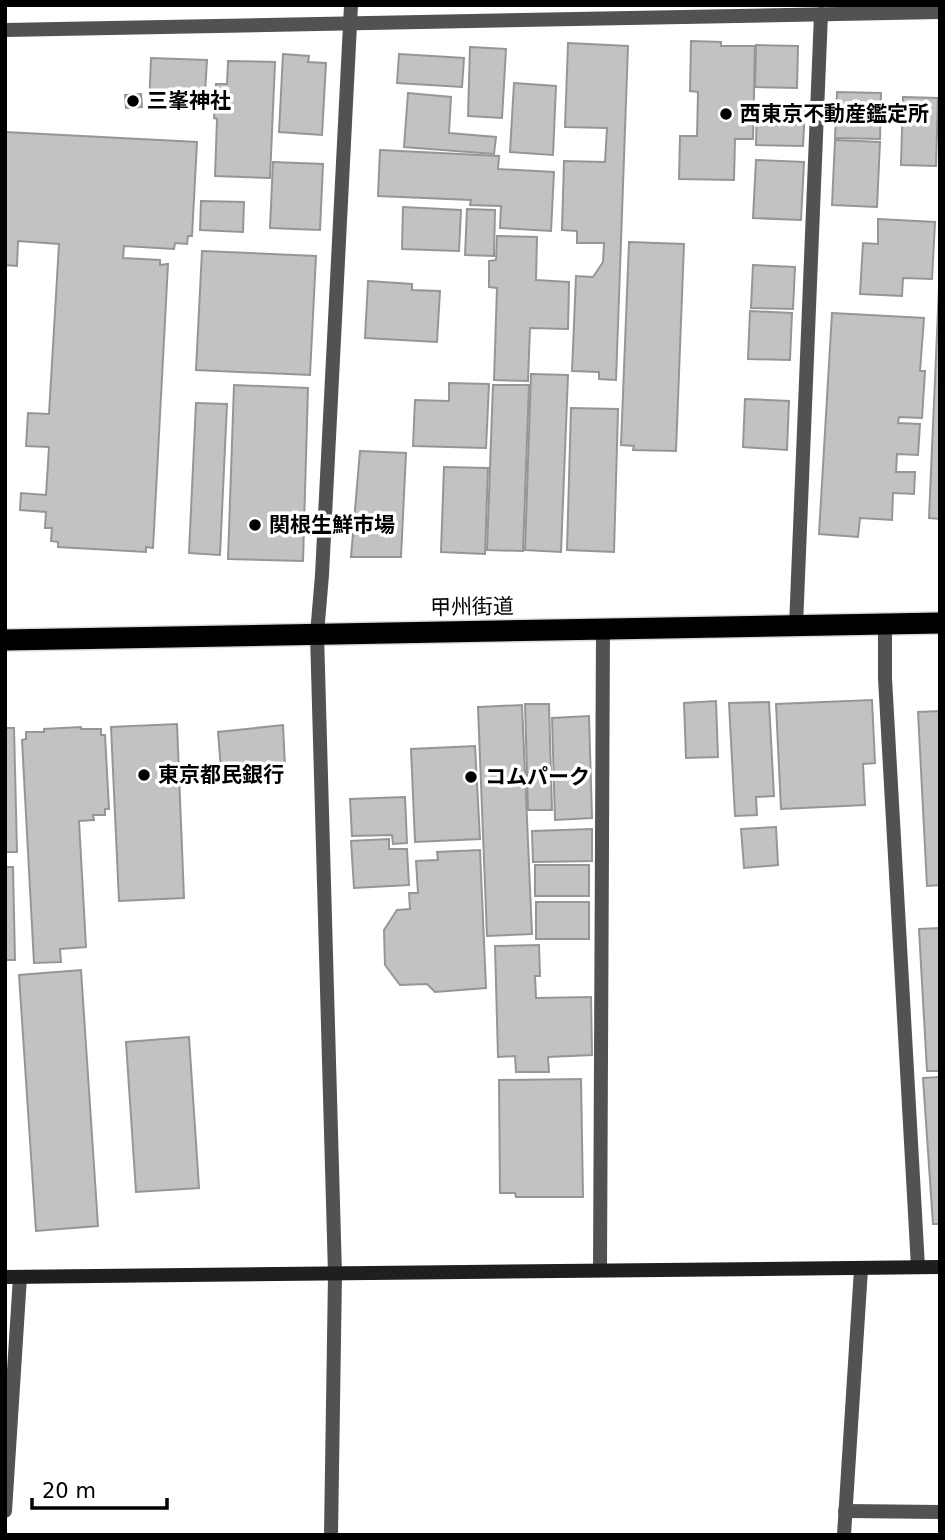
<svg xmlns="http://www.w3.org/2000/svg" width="945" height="1540" viewBox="0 0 945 1540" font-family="'DejaVu Sans','Noto Sans JP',sans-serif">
<rect width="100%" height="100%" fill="#fff"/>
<g fill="#c2c2c2" stroke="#969696" stroke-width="2">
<polygon points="691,41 721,42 721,46 755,46 753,139 735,139 734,180 679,179 680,136 697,136 698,92 690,91"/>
<polygon points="568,43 628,46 616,380 599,379 599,372 572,371 576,276 593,277 603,262 604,243 577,243 577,231 562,230 564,161 605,162 607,128 565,127"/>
<polygon points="756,45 798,46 797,88 755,87"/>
<polygon points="470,47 506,49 502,118 468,116"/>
<polygon points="283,54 309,56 308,62 326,63 322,135 279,132"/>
<polygon points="399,54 464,58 462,87 397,83"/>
<polygon points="151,58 207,60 204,110 149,108"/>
<polygon points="228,61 275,62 270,178 215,176 217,119 214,118 216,84 227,84"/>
<polygon points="514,83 556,86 553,155 510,152"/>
<polygon points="837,92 881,93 880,139 835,138"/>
<polygon points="408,93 451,97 449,133 496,137 494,154 404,147"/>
<polygon points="141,94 142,107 126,108 125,95"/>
<polygon points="903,97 938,98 936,166 901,165"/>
<polygon points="757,105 805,108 803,146 756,145"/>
<polygon points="5,132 197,142 192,236 188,236 187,244 175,243 174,249 124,246 123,258 160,260 160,265 168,264 153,548 146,547 146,552 58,547 58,542 51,541 52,528 45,528 46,512 20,510 21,493 46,495 49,447 26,446 28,413 49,414 59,244 18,241 17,266 5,265"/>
<polygon points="835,140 880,142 877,207 832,205"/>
<polygon points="380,150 499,156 498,169 554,172 551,231 500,228 501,206 470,205 471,200 378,196"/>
<polygon points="756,160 804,162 801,220 753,218"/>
<polygon points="273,162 323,164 320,230 270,228"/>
<polygon points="201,201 244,202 243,232 200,230"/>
<polygon points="403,207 461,210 459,251 402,249"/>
<polygon points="467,209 495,210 494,256 465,255"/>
<polygon points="878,219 935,222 932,279 903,278 902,296 860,294 863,243 878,244"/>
<polygon points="497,236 537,237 536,280 569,282 568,329 530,328 528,381 494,380 497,288 489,287 489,261 496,260"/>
<polygon points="629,242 684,244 676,451 633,450 634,446 621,445"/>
<polygon points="202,251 316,256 310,375 196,370"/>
<polygon points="753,265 795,267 793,309 751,308"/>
<polygon points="368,281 412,284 412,290 440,291 437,342 365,338"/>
<polygon points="939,287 940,287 940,519 929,518"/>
<polygon points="750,311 792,313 790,360 748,359"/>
<polygon points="832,313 924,318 920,371 925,371 922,418 899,417 898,423 920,424 918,455 897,454 896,472 915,472 914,494 893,493 892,520 860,518 858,537 819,534"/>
<polygon points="531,374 568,375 561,552 525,550"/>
<polygon points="449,383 489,384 486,448 413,446 415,400 449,401"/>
<polygon points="234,385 308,388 303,561 228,559"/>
<polygon points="493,385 529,385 523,551 487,550"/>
<polygon points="745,399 789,401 787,450 743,447"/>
<polygon points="196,403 227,404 220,555 189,553"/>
<polygon points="571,408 618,409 614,552 567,550"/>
<polygon points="360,451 406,453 401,557 351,557"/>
<polygon points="444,467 488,468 485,554 441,552"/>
<polygon points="872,700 875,763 863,764 865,805 781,809 776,704"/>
<polygon points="716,701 718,757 686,758 684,703"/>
<polygon points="769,702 774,796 756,797 757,815 735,816 729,703"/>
<polygon points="525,704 549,704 552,810 528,810"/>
<polygon points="522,705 532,934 487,936 478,707"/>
<polygon points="940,711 940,885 927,886 918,712"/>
<polygon points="589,716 592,818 555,820 552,718"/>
<polygon points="177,724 184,898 119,901 111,727"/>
<polygon points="283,725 285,767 221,770 218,732"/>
<polygon points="81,727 81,729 101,729 101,735 105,735 109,809 105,809 105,815 93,815 94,820 79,821 86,947 60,949 61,962 34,963 22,740 26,739 26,732 44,732 44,729"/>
<polygon points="5,728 14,728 17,852 5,852"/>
<polygon points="475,746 480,839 415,842 411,749"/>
<polygon points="405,797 407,843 393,844 392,835 352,836 350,799"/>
<polygon points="776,827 778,865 744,868 741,829"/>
<polygon points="592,829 592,861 533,862 532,831"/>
<polygon points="389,839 389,849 407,849 409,885 354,888 351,841"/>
<polygon points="480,850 486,988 435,992 427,984 400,985 385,965 384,930 397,910 410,909 409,893 418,893 416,861 438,860 437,852"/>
<rect x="535" y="865" width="54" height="31"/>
<polygon points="5,867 13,867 15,960 5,960"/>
<rect x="536" y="902" width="53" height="37"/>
<polygon points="940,928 940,1071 927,1071 919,929"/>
<polygon points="539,945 540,976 535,976 536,998 591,997 592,1055 548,1057 549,1072 516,1072 515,1056 498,1057 495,946"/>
<polygon points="81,970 98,1226 36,1231 19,975"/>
<polygon points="189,1037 199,1188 136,1192 126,1042"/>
<polygon points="940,1077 940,1224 933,1224 923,1078"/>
<polygon points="581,1079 583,1197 516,1197 515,1193 500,1193 499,1080"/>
</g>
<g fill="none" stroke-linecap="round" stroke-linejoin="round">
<g stroke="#dbdbdb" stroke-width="24">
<polyline id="highway" points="5,640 940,623"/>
</g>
<g stroke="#525252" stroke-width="14">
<polyline points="885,624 885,678 918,1267"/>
<polyline points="796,626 821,14"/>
<polyline points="5,1511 20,1277"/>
<polyline points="845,1511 940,1512"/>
<polyline points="844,1535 861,1269"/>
</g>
<g stroke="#525252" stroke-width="14">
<polyline points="5,30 940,12"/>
<polyline points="600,1270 603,629"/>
<polyline points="331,1535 335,1274 317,634 322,575 351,5"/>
</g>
<polyline stroke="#1f1f1f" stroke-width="14" points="5,1277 940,1267"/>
<use href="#highway" stroke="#000" stroke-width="21"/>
</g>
<g fill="#000" stroke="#fff" stroke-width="2.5">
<circle cx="133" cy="101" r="7"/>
<circle cx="726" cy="114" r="7"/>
<circle cx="255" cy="525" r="7"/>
<circle cx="144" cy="775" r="7"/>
<circle cx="471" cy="777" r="7"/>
</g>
<g text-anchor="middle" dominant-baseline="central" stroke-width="7" stroke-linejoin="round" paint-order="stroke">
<g font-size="21" font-weight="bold" fill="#000" stroke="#fff" text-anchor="start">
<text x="147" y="101">三峯神社</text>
<text x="740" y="114">西東京不動産鑑定所</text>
<text x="269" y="525">関根生鮮市場</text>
<text x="158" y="775">東京都民銀行</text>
<text x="485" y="777">コムパーク</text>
</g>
<g font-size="21" fill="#000" stroke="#fff">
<text transform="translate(472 607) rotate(-1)">甲州街道</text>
</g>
</g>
<rect width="945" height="1540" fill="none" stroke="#000000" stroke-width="14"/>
<path d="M32 1498v10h135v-10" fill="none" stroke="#000000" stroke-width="3.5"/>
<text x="42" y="1498" font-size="21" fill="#000000" stroke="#ffffff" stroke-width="5" paint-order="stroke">20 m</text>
</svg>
